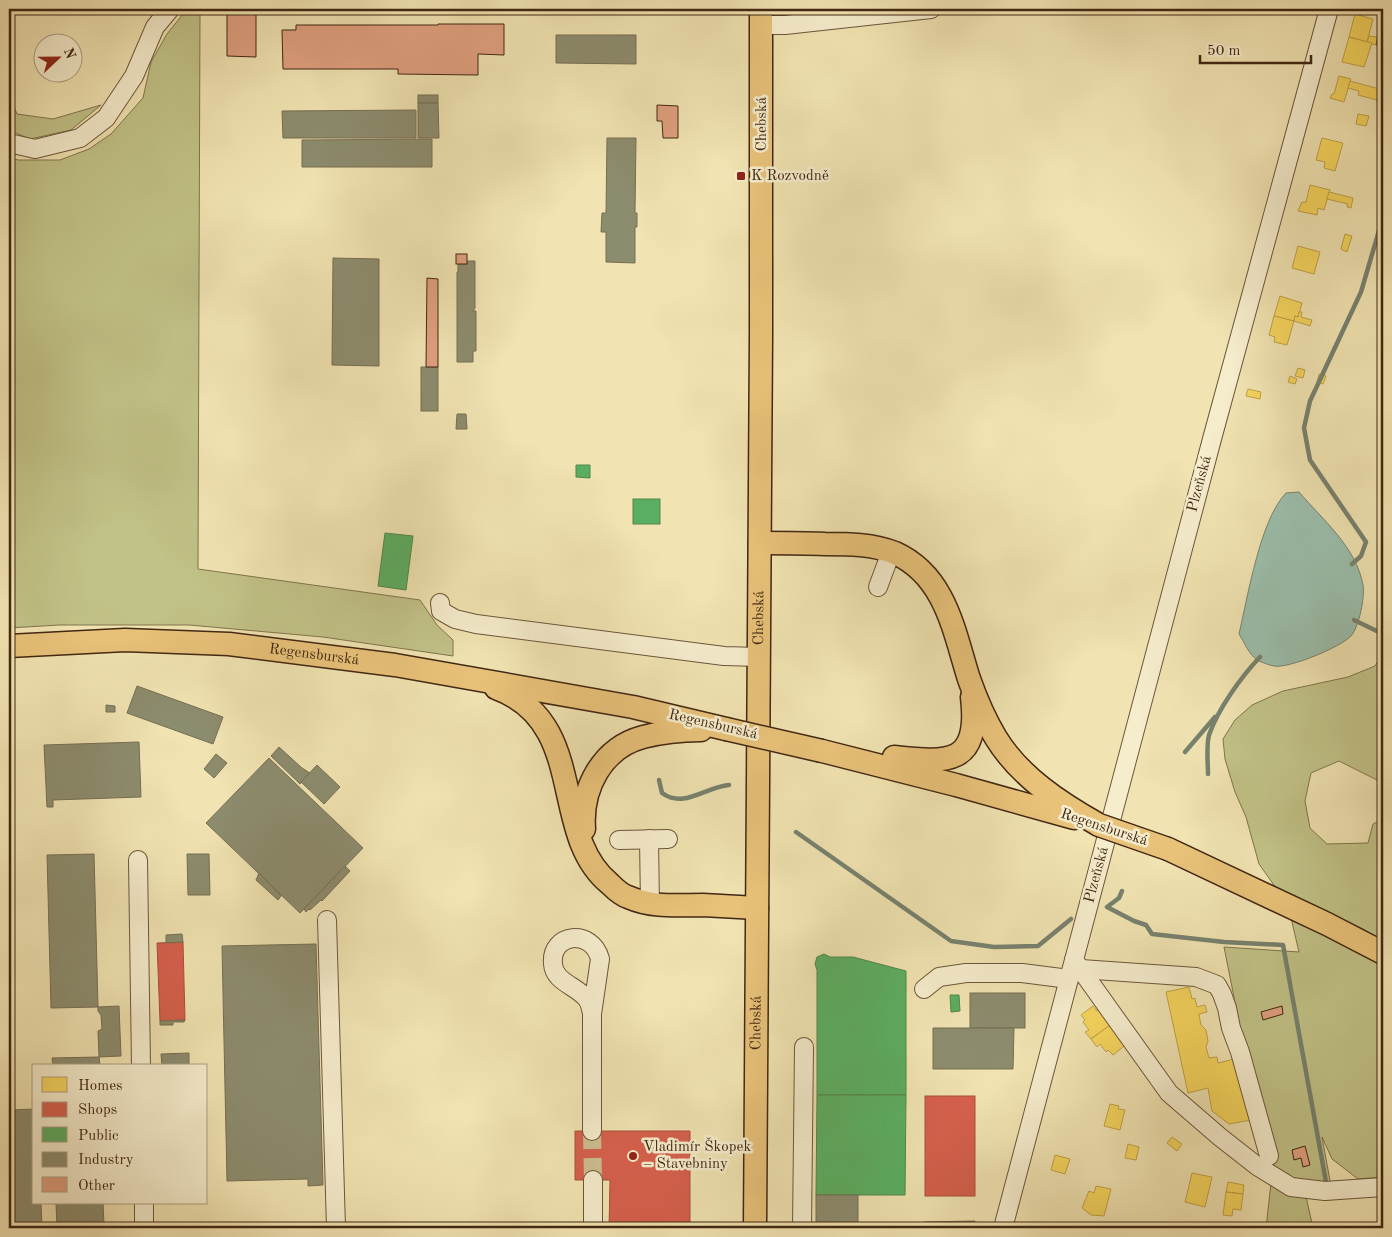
<svg xmlns="http://www.w3.org/2000/svg" width="1392" height="1237" viewBox="0 0 1392 1237" font-family="'Old Standard TT',serif">
<rect width="100%" height="100%" fill="#f1e4b2"/>
<filter id="stains"><feTurbulence type="fractalNoise" baseFrequency=".004" numOctaves="4"/><feColorMatrix values="0 0 0 0 .2 0 0 0 0 .09 0 0 0 0 .02 0 0 0 .5 -.17"/></filter>
<radialGradient id="worn" r=".72"><stop offset=".6" stop-color="#630" stop-opacity="0"/><stop offset="1" stop-color="#630" stop-opacity=".3"/></radialGradient>
<g fill="#c1c287" stroke="#81744d">
<polygon points="190,9 200,9 198,569 420,600 437,625 453,640 453,656 323,637 189,625 59,625 9,628 9,157 18,160 60,160 89,149 111,134 143,98 151,62 167,34 183,14"/>
<polygon points="9,94 17,114 53,119 101,105 71,130 30,139 9,130"/>
<polygon points="1383,653 1383,783 1339,761 1311,773 1305,801 1310,828 1327,844 1368,843 1373,824 1383,819 1383,941 1363,929 1276,888 1259,864 1246,817 1235,792 1225,759 1223,739 1235,720 1252,705 1283,691 1348,677 1375,666"/>
<polygon points="1291,918 1383,966 1383,1177 1358,1179 1332,1159 1322,1137 1331,1186 1303,1183 1313,1228 1266,1228 1271,1183 1224,947 1299,952"/>
</g>
<path fill="#9bbfad" stroke="#77826f" d="M1299,492C1323,520 1356,547 1363,585C1365,597 1359,627 1351,636C1341,647 1288,669 1274,666C1269,665 1260,662 1256,659C1249,654 1244,642 1239,634C1248,596 1260,520 1286,493Z"/>
<g fill="#f6d55c" stroke="#c0a146">
<polygon points="1355,14 1373,19 1367,42 1349,37"/>
<polygon points="1369,36 1377,37 1376,45 1367,42"/>
<polygon points="1349,37 1372,43 1364,67 1342,62"/>
<polygon points="1339,76 1351,79 1344,102 1330,98 1332,94 1334,94"/>
<polygon points="1350,81 1383,90 1380,103 1377,102 1377,100 1358,95 1359,91 1348,88"/>
<polygon points="1358,114 1369,116 1366,126 1356,124"/>
<polygon points="1322,138 1343,143 1335,171 1324,168 1325,162 1316,160"/>
<polygon points="1310,185 1330,190 1324,210 1318,208 1317,215 1298,211 1302,202 1306,202"/>
<polygon points="1329,192 1353,198 1351,208 1347,207 1348,204 1327,199"/>
<polygon points="1345,234 1352,236 1347,252 1341,249"/>
<polygon points="1298,246 1320,252 1314,274 1292,268"/>
<polygon points="1280,296 1302,303 1298,317 1295,316 1294,321 1274,316"/>
<polygon points="1299,312 1302,312 1301,317 1312,320 1310,326 1294,321 1295,316 1298,317"/>
<polygon points="1274,316 1294,321 1287,345 1274,342 1275,337 1269,335"/>
<polygon points="1298,368 1305,370 1303,378 1295,376"/>
<polygon points="1319,374 1326,376 1323,384 1317,382"/>
<polygon points="1290,376 1297,379 1295,384 1288,382"/>
<polygon points="1248,389 1261,392 1260,399 1246,396"/>
<polygon points="1189,987 1192,999 1195,998 1197,1007 1205,1005 1207,1012 1199,1014 1201,1025 1206,1030 1208,1041 1206,1047 1209,1058 1217,1057 1218,1063 1238,1058 1251,1120 1229,1124 1212,1111 1208,1088 1188,1093 1166,992"/>
<polygon points="1093,1006 1097,1011 1099,1010 1110,1025 1091,1039 1085,1032 1089,1030 1083,1022 1085,1020 1081,1015"/>
<polygon points="1110,1025 1122,1040 1120,1041 1124,1046 1113,1055 1108,1050 1106,1052 1100,1044 1097,1047 1091,1039"/>
<polygon points="1110,1104 1119,1106 1118,1109 1125,1110 1120,1130 1104,1126"/>
<polygon points="1172,1137 1182,1144 1177,1151 1167,1143"/>
<polygon points="1128,1144 1139,1147 1136,1160 1125,1158"/>
<polygon points="1055,1155 1070,1159 1065,1174 1051,1170"/>
<polygon points="1192,1173 1212,1177 1205,1207 1185,1202"/>
<polygon points="1228,1182 1244,1185 1243,1194 1226,1192"/>
<polygon points="1096,1186 1111,1189 1104,1216 1091,1215 1082,1208 1089,1191 1094,1193"/>
<polygon points="1226,1192 1243,1194 1241,1210 1233,1209 1232,1216 1223,1215"/>
</g>
<g fill="#d6604d" stroke="#a94f3c">
<polygon points="183,942 185,1020 160,1021 157,943"/>
<rect x="925" y="1096" width="50" height="100"/>
<polygon points="575,1131 690,1131 690,1228 609,1228 610,1180 575,1180"/>
</g>
<g fill="#5aae61" stroke="#52864a">
<polygon points="576,465 590,465 590,478 576,477"/>
<rect x="633" y="499" width="27" height="25"/>
<polygon points="385,533 413,536 406,590 378,586"/>
<polygon points="824,954 830,957 853,957 906,971 906,1095 817,1095 817,970 815,964 817,957"/>
<polygon points="950,995 959,995 960,1011 951,1012"/>
<polygon points="817,1095 906,1095 905,1195 816,1195"/>
</g>
<g fill="#8c8c6e" stroke="#766e53">
<polygon points="1379,32 1383,33 1383,46 1376,45"/>
<polygon points="556,35 636,35 636,64 556,63"/>
<rect x="418" y="95" width="20" height="8"/>
<polygon points="418,103 438,103 439,138 418,138"/>
<polygon points="416,110 416,138 283,138 282,111"/>
<polygon points="607,138 636,138 635,213 637,213 637,227 635,227 635,263 606,262 606,232 601,232 602,213 606,213"/>
<polygon points="432,139 432,167 302,167 302,140"/>
<polygon points="333,258 379,259 379,366 332,365"/>
<polygon points="467,261 475,261 475,308 473,311 476,311 476,351 473,351 473,362 457,362 457,272 458,272 458,264 467,264"/>
<rect x="421" y="367" width="17" height="44"/>
<polygon points="457,414 466,414 467,429 456,429"/>
<polygon points="137,686 223,717 213,744 127,713"/>
<polygon points="106,705 115,706 115,712 106,712"/>
<polygon points="139,742 141,797 53,800 53,807 47,807 44,745"/>
<polygon points="279,747 302,768 310,773 300,784 271,756"/>
<polygon points="216,754 227,763 214,778 204,769"/>
<polygon points="269,758 363,848 300,913 206,823"/>
<polygon points="317,765 340,787 324,804 301,782"/>
<polygon points="94,854 98,1007 51,1008 47,855"/>
<polygon points="187,854 209,854 210,895 188,895"/>
<polygon points="345,866 350,871 322,901 321,900 310,910 309,909 306,912 304,909"/>
<polygon points="259,873 281,896 278,900 256,880"/>
<polygon points="182,934 183,942 166,943 166,935"/>
<polygon points="316,944 323,1185 308,1186 308,1179 227,1181 222,946"/>
<rect x="970" y="993" width="55" height="35"/>
<polygon points="119,1006 121,1056 99,1057 98,1031 102,1029 101,1015 98,1011 98,1007"/>
<polygon points="185,1020 184,1022 173,1022 173,1025 160,1025 160,1021"/>
<polygon points="933,1028 1014,1028 1013,1069 933,1069"/>
<polygon points="189,1053 189,1066 162,1066 161,1054"/>
<polygon points="99,1057 100,1066 53,1066 52,1058"/>
<polygon points="34,1109 34,1203 41,1203 42,1228 9,1228 9,1110"/>
<rect x="816" y="1195" width="42" height="33"/>
<polygon points="56,1203 103,1203 104,1225 127,1224 127,1228 57,1227"/>
<polygon points="975,1221 975,1228 924,1228 924,1222"/>
</g>
<g fill="none" stroke-linecap="round" stroke-linejoin="round">
<g stroke="#77826f" stroke-width="4.5">
<polyline points="1352,564 1361,556 1366,542 1310,460 1304,428 1310,401 1361,292 1383,217"/>
<polyline points="1354,620 1383,634"/>
<polyline points="1185,752 1215,717"/>
<path d="M1208,774C1208,762 1206,747 1209,735C1218,709 1241,677 1260,657"/>
<path d="M659,780L662,793C684,809 705,787 729,785"/>
<polyline points="796,832 951,941 994,947 1038,946 1071,919"/>
<polyline points="1122,891 1119,898 1107,907 1134,921 1146,925 1152,934 1224,942 1283,945 1326,1182"/>
</g>
</g>
<g fill="#e0a07f" stroke="#412713">
<polygon points="227,10 256,10 256,57 227,56"/>
<polygon points="438,24 504,24 504,55 478,54 478,75 398,74 398,69 283,69 282,30 296,30 296,25 438,25"/>
<polygon points="657,105 678,106 678,138 663,138 662,121 657,121"/>
<rect x="456" y="254" width="11" height="10"/>
<polygon points="427,278 438,279 438,367 426,367"/>
<polygon points="1282,1006 1283,1014 1263,1020 1261,1012"/>
<polygon points="1305,1146 1310,1165 1303,1167 1301,1158 1294,1160 1292,1150"/>
</g>
<g fill="none" stroke-linecap="round" stroke-linejoin="round">
<polyline stroke="#cebe92" stroke-width="18" stroke-dasharray="18 9" stroke-linecap="butt" points="592,1131 593,1180"/>
<g stroke="#6d563b" stroke-width="20">
<g id="minor">
<polyline points="1329,9 1212,439 1074,960 1169,1093 1220,1137 1257,1166 1291,1187 1325,1191 1383,1187"/>
<polyline points="761,25 785,25 931,9"/>
<polyline points="9,143 35,149 80,138 106,118 134,76 155,27 170,9"/>
<polyline points="878,587 891,552"/>
<polyline points="440,603 441,611 455,619 476,624 724,656 759,657"/>
<polyline points="649,839 650,905"/>
<polyline points="619,840 668,839"/>
<polyline points="138,860 141,1066"/>
<polyline points="327,920 336,1228"/>
<polyline points="1081,969 1196,977 1217,985 1222,994 1227,1008 1231,1028 1240,1052 1269,1156"/>
<polyline points="924,989 939,977 966,973 1022,973 1069,979"/>
<path d="M592,1014C591,1008 590,1003 587,999C577,986 554,982 553,964C550,933 592,928 600,959L592,1014V1131"/>
<polyline points="593,1180 593,1228"/>
<polyline points="144,1203 144,1228"/>
<polyline points="802,1228 804,1047"/>
<polyline points="1003,1228 1074,960"/>
</g>
</g>
<g stroke="#412713" stroke-width="25">
<g id="major">
<path d="M760,543C782,543 803,543 825,544C848,544 873,544 895,553C946,576 954,632 969,679C976,699 985,720 996,738C1020,777 1060,803 1099,825"/>
<path id="s1" d="M9,646L125,640L229,644L395,665L633,707L726,729"/>
<path d="M496,688C590,723 548,834 610,884C615,889 621,895 628,897C653,908 677,905 703,905C721,906 739,907 757,908"/>
<polyline points="822,751 956,785 1074,818"/>
<path d="M894,757C949,763 980,765 972,697"/>
<path d="M584,829C581,788 602,748 643,737C662,732 682,730 701,730"/>
<polyline points="1168,849 1327,924 1383,953"/>
<path id="s2" d="M755,1228L761,336V9"/>
</g>
</g>
<use href="#minor" stroke="#f6edcd" stroke-width="18"/>
<use href="#major" stroke="#e8c279" stroke-width="22"/>
<g stroke="#412713" stroke-width="25" stroke-linecap="butt">
<g id="major-bridge">
<polyline points="726,729 822,751"/>
<polyline points="1099,825 1168,849"/>
</g>
</g>
<use href="#major-bridge" stroke="#e8c279" stroke-width="22"/>
</g>
<g fill="#8f2418" stroke="#f6edcd" stroke-width="2">
<rect x="736" y="171" width="10" height="10" rx="2.5"/>
<circle cx="633" cy="1156" r="5"/>
</g>
<g text-anchor="middle" dominant-baseline="central" stroke-width="5" stroke-linejoin="round" paint-order="stroke">
<g font-size="15" fill="#412713" stroke="#f6edcd">
<text transform="translate(762 124) rotate(-90)">Chebská</text>
<text transform="translate(1200 484) rotate(-75)">Plzeňská</text>
<text stroke="none"><textPath href="#s2" startOffset="610">Chebská</textPath></text>
<text stroke="none"><textPath href="#s1" startOffset="306">Regensburská</textPath></text>
<text transform="translate(713 725) rotate(13)">Regensburská</text>
<text transform="translate(1104 828) rotate(18)">Regensburská</text>
<text transform="translate(1097 875) rotate(-75)">Plzeňská</text>
<text stroke="none"><textPath href="#s2" startOffset="205">Chebská</textPath></text>
</g>
<g font-size="15" fill="#412713" stroke="#f6edcd" text-anchor="start">
<text x="751" y="176">K Rozvodně</text>
<text x="643" y="1147">Vladimír Škopek<tspan x="643" dy="17">– Stavebniny</tspan></text>
</g>
</g>
<rect width="1392" height="1237" fill="none" stroke="#f1e4b2" stroke-width="30"/>
<rect x="10" y="10" width="1372" height="1217" fill="none" stroke="#412713" stroke-width="2.5"/>
<rect x="15" y="15" width="1362" height="1207" fill="none" stroke="#412713"/>
<rect x="32" y="1064" width="175" height="140" fill="#f6edcd" stroke="#ae9e83"/>
<rect x="42" y="1077" width="25" height="15" fill="#f6d55c" stroke="#ae9e83"/>
<text x="78" y="1090" font-size="15" fill="#412713">Homes</text>
<rect x="42" y="1102" width="25" height="15" fill="#d6604d" stroke="#ae9e83"/>
<text x="78" y="1114" font-size="15" fill="#412713">Shops</text>
<rect x="42" y="1127" width="25" height="15" fill="#5aae61" stroke="#ae9e83"/>
<text x="78" y="1140" font-size="15" fill="#412713">Public</text>
<rect x="42" y="1152" width="25" height="15" fill="#8c8c6e" stroke="#ae9e83"/>
<text x="78" y="1164" font-size="15" fill="#412713">Industry</text>
<rect x="42" y="1177" width="25" height="15" fill="#e0a07f" stroke="#ae9e83"/>
<text x="78" y="1190" font-size="15" fill="#412713">Other</text>
<g transform="translate(58 58) rotate(68)"><circle r="24" fill="#f6edcd" stroke="#ae9e83"/>
<path d="M0-4L9 19L0 12L-9 19Z" fill="#8f2418"/>
<text y="-8" font-size="14" font-weight="bold" text-anchor="middle" fill="#412713">N</text>
</g>
<path d="M1200 55v8h111v-8" fill="none" stroke="#412713" stroke-width="2.5"/>
<text x="1207" y="55" font-size="15" fill="#412713" stroke="#f6edcd" stroke-width="4" paint-order="stroke">50 m</text>
<rect width="100%" height="100%" filter="url(#stains)"/>
<rect width="100%" height="100%" fill="url(#worn)"/>
</svg>
